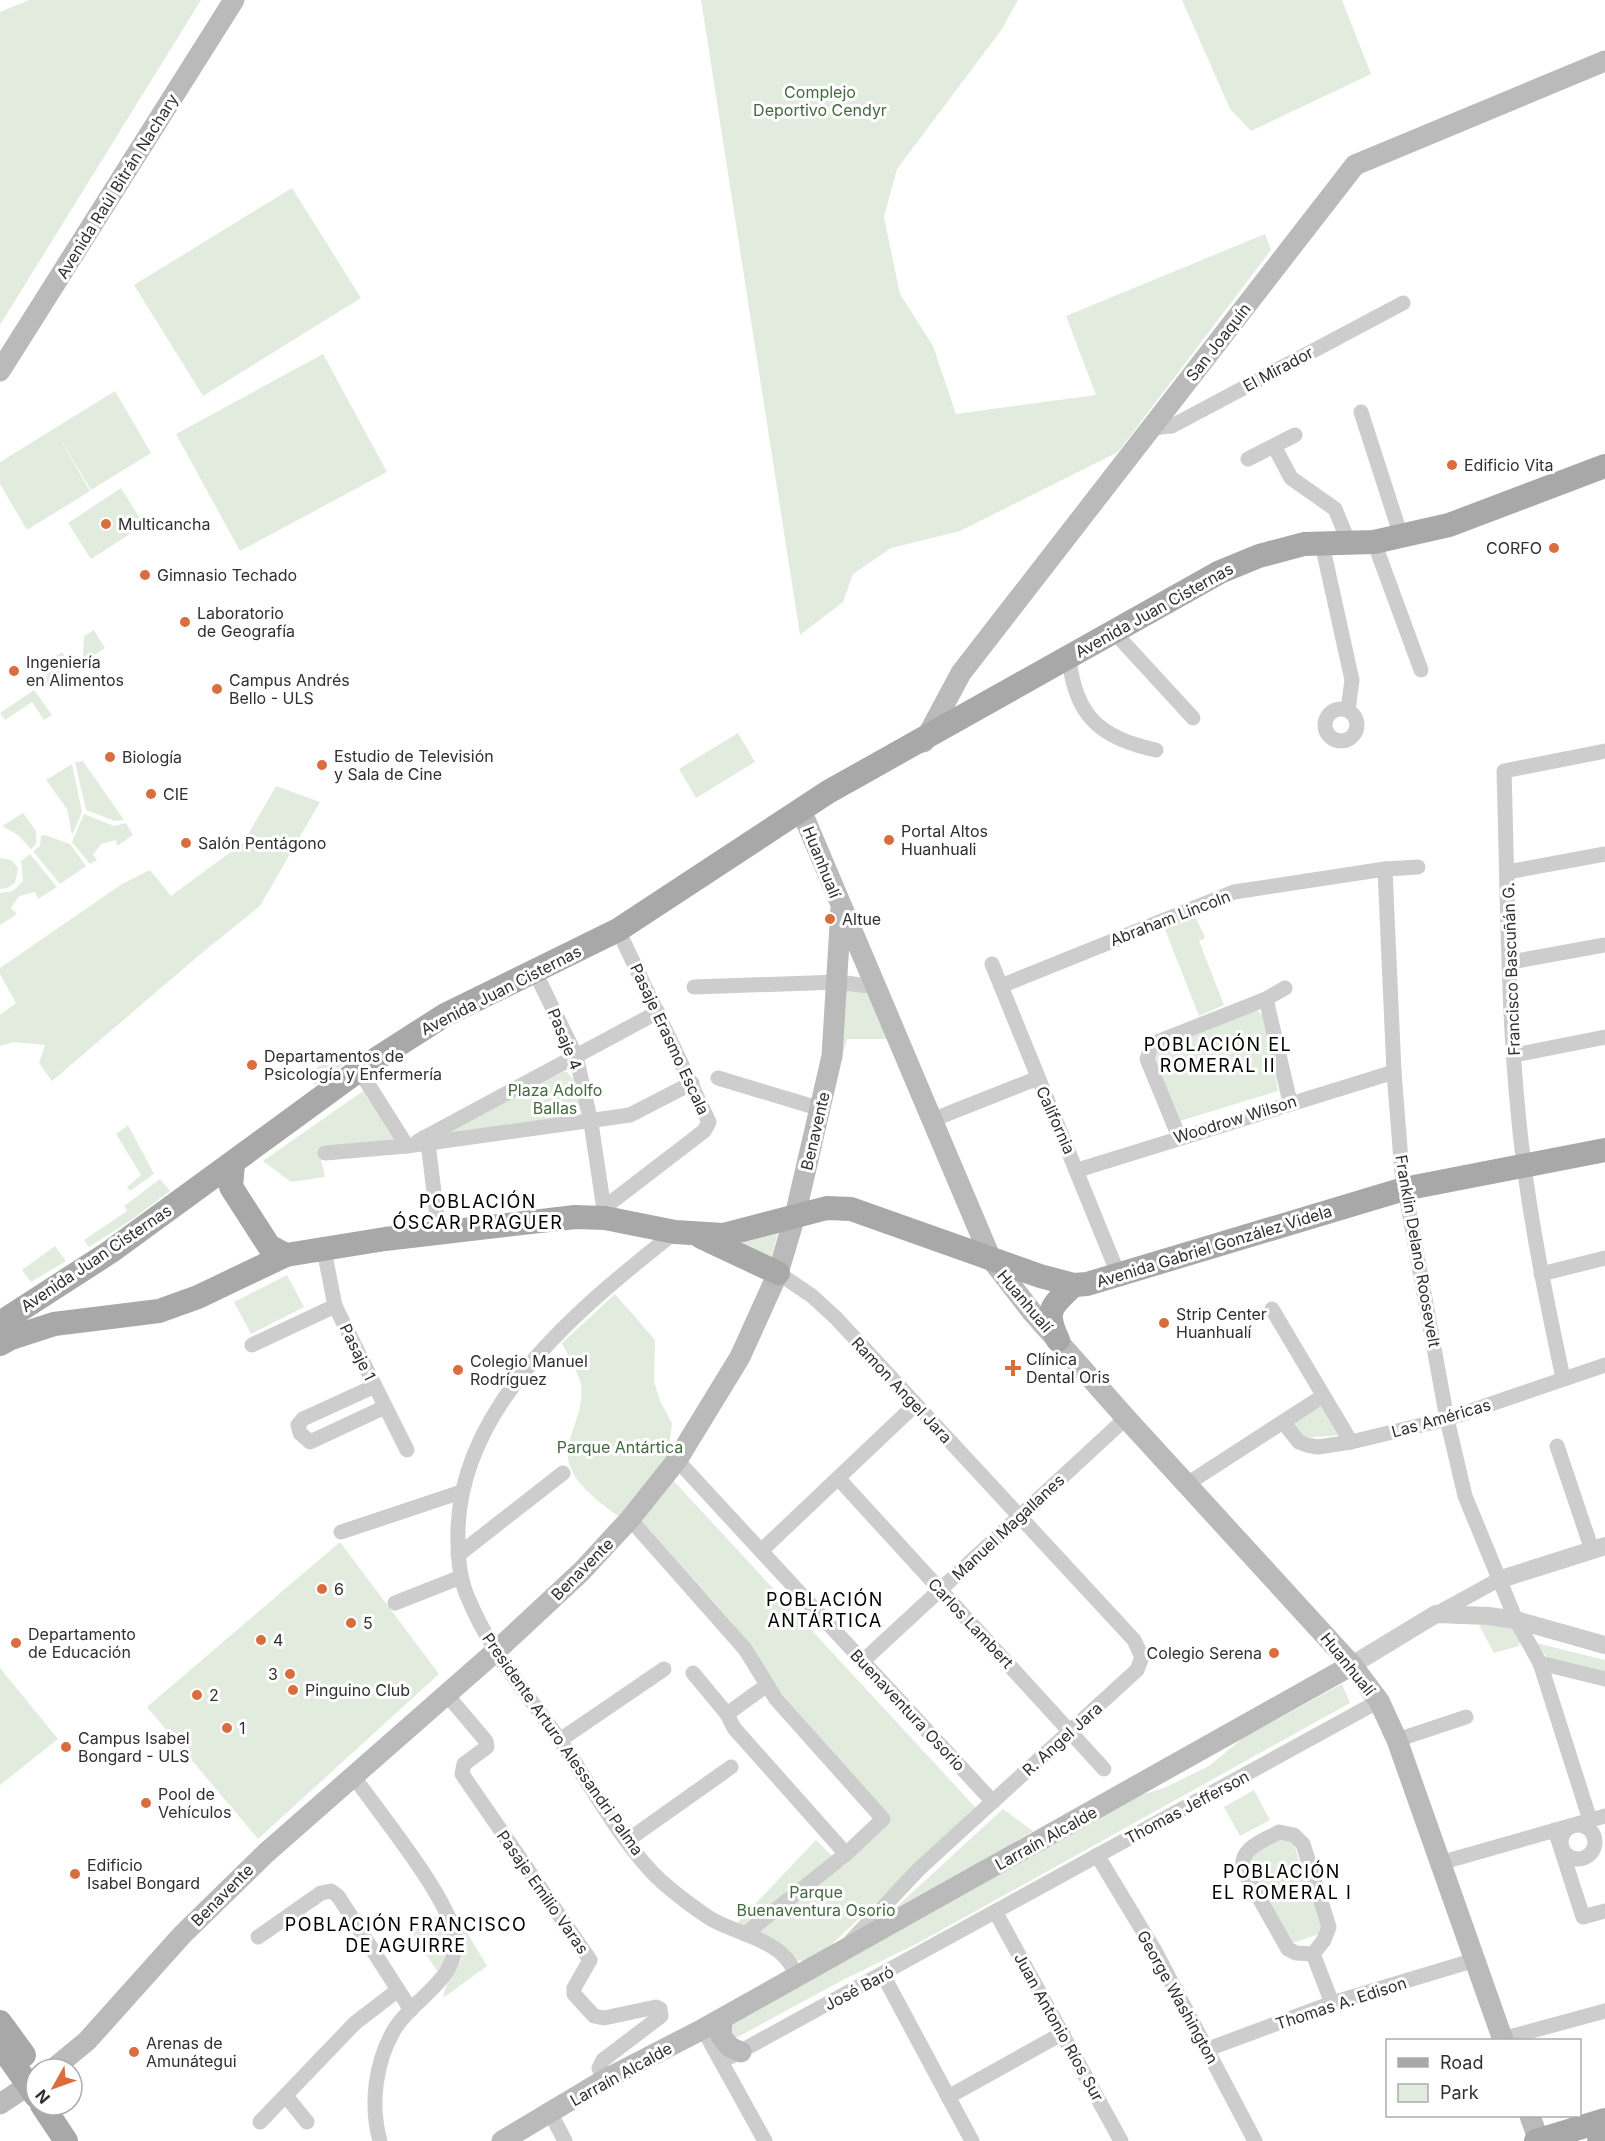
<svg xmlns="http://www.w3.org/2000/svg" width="1605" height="2141" viewBox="0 0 1605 2141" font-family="Inter,sans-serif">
<rect width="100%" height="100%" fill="#fff"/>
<g fill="#e1ecdf">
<polygon points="29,0 201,0 0,325 0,12"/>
<polygon points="701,0 1018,0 1002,29 897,169 884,217 900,294 933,346 956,414 1096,395 1066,316 1265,234 1271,250 1118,452 960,531 891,548 853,574 843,602 800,635"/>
<polygon points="1182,0 1342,0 1371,74 1251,131 1230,109"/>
<polygon points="292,188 361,298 203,396 134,285"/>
<polygon points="323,354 387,472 240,551 176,434"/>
<polygon points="115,391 151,453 91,490 56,432 90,491 27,530 0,484 0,462"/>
<polygon points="121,488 144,525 91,559 68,523"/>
<polygon points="94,630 105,648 65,675 66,670 83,657 84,636"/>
<polygon points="62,652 66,658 59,679 44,689 42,686 47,674 48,661"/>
<polygon points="34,690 52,715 44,720 32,702 5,720 0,713"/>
<polygon points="738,733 755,762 696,798 679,769"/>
<polygon points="83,761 124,820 115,821 86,810 75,762"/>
<polygon points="72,764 82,812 72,835 67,809 46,780"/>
<polygon points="276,786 320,802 260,906 203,952 52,1081 39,1063 45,1045 14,1042 0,1046 0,1015 16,1003 0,974 0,968 122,884 150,870 171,896 243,843"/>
<polygon points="23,813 36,831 36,844 31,849 18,835 2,826"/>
<polygon points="84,814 114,826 126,823 133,835 117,846 116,840 101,844 93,855 97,860 90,864 72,842"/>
<polygon points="45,835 70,844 86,866 60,884 33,851 40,846 41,836"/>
<polygon points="30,854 57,887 38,899 35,892 19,896 11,908 17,914 0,925 0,893 13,891 23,881 21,861"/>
<polygon points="0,858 11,860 18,868 15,883 7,888 0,889"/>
<polygon points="1195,915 1205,938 1199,941 1224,1005 1199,1016 1164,927"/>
<polygon points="845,988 870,995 887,1039 847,1039 839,1067"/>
<polygon points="1257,1010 1266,1019 1278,1091 1180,1121 1155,1059 1156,1053 1162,1047"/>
<polygon points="335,1051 346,1063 315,1085 307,1076"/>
<path d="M563,1072H567C577,1081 585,1104 577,1116L443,1135Z"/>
<polygon points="363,1091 396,1142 319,1150 325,1177 291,1182 263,1161"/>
<polygon points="128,1125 154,1174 130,1191 127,1187 141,1175 116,1134"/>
<polygon points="160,1179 170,1191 131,1220 89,1247 84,1240 127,1211 124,1206"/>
<polygon points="780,1227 770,1260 729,1243"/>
<polygon points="55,1246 66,1261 31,1282 22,1270"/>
<polygon points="287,1275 304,1307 251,1334 234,1302"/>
<path d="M615,1294L655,1340L654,1381L660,1401L672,1423L667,1467L624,1520C599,1502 557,1475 570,1439C575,1422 584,1403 581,1385C578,1371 568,1356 562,1343Z"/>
<polygon points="1324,1405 1342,1435 1302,1438 1291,1423"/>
<polygon points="671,1478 976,1808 813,1962 786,1959 737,1923 816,1840 843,1867 872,1838 887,1813 775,1686 758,1656 730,1620 642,1521"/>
<polygon points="340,1542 439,1674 258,1839 147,1707"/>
<polygon points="1495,1623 1513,1627 1520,1641 1519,1646 1494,1653 1479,1625"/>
<polygon points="1536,1643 1605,1660 1605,1673 1549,1659"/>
<polygon points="0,1668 58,1739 0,1785"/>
<polygon points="1342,1684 1350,1703 920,1942 841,1981 734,2039 728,2025 1137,1796 1164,1788 1209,1766 1243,1738"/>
<polygon points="1254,1790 1270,1820 1240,1836 1224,1807"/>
<polygon points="1003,1809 1033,1831 880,1922"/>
<polygon points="1281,1836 1293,1842 1322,1928 1319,1934 1293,1943 1245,1863 1246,1858"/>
<path d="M453,1909L487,1966L443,1998C445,1983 454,1975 460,1962C466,1947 458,1924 453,1909Z"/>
<path d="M438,1915C450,1935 454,1953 437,1971L412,1933Z"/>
</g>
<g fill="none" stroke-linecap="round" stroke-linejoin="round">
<g stroke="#cdcdcd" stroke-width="15">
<polyline points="1361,412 1401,536"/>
<polyline points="1151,428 1172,426 1403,303"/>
<polyline points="1274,446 1291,478 1335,509 1349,543"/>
<polyline points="1248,459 1295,435"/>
<polyline points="1374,542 1421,670"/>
<polyline points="1322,544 1352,680 1348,710"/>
<polyline points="1114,632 1193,718"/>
<path d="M1069,658C1075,715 1099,738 1156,750"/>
<circle cx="1341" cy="725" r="16"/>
<polyline points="1385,869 1394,1072 1402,1173 1447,1419 1465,1496 1516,1620 1540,1663 1590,1820"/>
<polyline points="1507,872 1605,854"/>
<polyline points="1511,962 1605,945"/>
<polyline points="992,964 1119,1276"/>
<polyline points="534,970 576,1056 591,1123 605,1216"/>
<polyline points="1001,986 1234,892 1385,869 1418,867"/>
<polyline points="694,987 838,982 875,987"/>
<polyline points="1266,999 1290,1102"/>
<polyline points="1514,1055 1605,1037"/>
<polyline points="359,1070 407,1146"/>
<polyline points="718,1078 821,1109"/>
<polyline points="932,1120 1038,1078"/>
<polyline points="425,1137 428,1143 439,1233"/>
<polyline points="1179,1137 1147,1059 1152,1044 1266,999 1285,988"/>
<polyline points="418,1141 658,1012"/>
<polyline points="325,1153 407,1146 630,1115 692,1083"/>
<polyline points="1078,1170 1394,1072"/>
<polyline points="605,1207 704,1131 709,1122 618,930"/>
<path d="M675,1232C581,1307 454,1408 458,1541C458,1560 460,1580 468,1598C488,1647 523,1689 554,1732C586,1776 622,1845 661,1881C677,1895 694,1908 711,1919C732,1931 768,1939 784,1956C790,1962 794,1970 798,1976"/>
<polyline points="324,1250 335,1306 407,1450"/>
<polyline points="778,1273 812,1296 836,1318 1134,1640 1142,1657 1137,1670 919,1869 851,1941"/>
<polyline points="1541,1274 1605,1258"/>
<polyline points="1272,1309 1351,1442"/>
<polyline points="252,1345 335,1306"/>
<path d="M1563,1378C1547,1303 1531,1226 1522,1149C1507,1024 1508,897 1504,771L1605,751"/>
<polyline points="375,1386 303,1419 298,1425 300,1433 310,1442 385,1407"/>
<polyline points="1283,1422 1299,1442 1307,1445 1318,1447 1351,1442 1447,1419 1605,1365"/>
<polyline points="1557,1446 1592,1550"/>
<polyline points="677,1460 993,1802"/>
<polyline points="838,1478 1104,1769"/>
<polyline points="1187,1484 1323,1396"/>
<polyline points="630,1519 745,1649 776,1699 883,1819 846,1854 745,1934"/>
<polyline points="341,1532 461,1492"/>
<polyline points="761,1551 915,1405"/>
<polyline points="458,1555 563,1473"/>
<polyline points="395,1603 461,1577"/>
<polyline points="1436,1614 1498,1580"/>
<polyline points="863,1661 1126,1418"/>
<polyline points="1540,1663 1605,1679"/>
<polyline points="693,1673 727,1714 734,1728 846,1854"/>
<polyline points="447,1695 486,1741 487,1747 464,1764 462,1774 590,1960 574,1988 574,1994 594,2016 604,2018 656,2007 660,2009 661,2016 603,2060 599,2068 604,2080"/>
<polyline points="727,1714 767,1685"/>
<polyline points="560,1740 664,1669"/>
<polyline points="1397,1740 1466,1717"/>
<path d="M354,1777C378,1811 448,1897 454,1934C462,1980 414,1996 394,2030C375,2063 370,2105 380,2141"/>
<circle cx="1578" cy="1842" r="17"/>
<polyline points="1555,1830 1583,1917 1605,1911"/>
<path d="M1279,1832L1294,1835L1303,1844L1329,1927L1324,1940L1313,1954L1296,1953L1288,1949L1243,1870C1239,1848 1263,1841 1279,1832Z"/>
<polyline points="628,1840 731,1767"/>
<polyline points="1097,1855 1155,1951 1255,2141"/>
<polyline points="1440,1863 1605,1816"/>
<polyline points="996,1913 1121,2141"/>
<polyline points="258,1937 321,1893 331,1891 338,1896 411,2010"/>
<polyline points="1313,1954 1332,2003"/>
<polyline points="883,1975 972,2141"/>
<polyline points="703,2029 765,2141"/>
<polyline points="1502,2039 1605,2011"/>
<polyline points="1208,2049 1332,2003 1475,1960"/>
<path d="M721,2062C940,1942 1160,1823 1379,1701"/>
<polyline points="286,2096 307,2122"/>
<polyline points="948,2097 1063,2033"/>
<polyline points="551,2114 565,2141"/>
<polyline points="260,2122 355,2023 398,1990"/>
</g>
<g stroke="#cdcdcd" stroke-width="18">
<polyline points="1498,1580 1605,1546"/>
<polyline points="1352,1665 1436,1614 1489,1616 1516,1620 1605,1645"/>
</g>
<g stroke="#bababa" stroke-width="21">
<polyline points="0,371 234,0"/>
<polyline points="924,742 961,673 1355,165 1605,61"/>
<polyline points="801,810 991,1259 1032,1312 1126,1418 1352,1665 1379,1701 1397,1740 1503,2040"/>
<polyline points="722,2019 721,2036 730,2047 741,2052"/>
<polyline points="53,2069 87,2041 182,1935 266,1853 496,1651 582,1571 630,1519 677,1460 740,1357 778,1273 795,1216 832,1056 841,909"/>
<polyline points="0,2104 36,2080"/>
<polyline points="1530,2116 1539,2141"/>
<polyline points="502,2141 604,2080 703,2029 1352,1665"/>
</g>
<g stroke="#a8a8a8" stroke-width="24">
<polyline points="233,1164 231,1187 269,1246 286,1255"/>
<polyline points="701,1237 778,1273"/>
<polyline points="0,1323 110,1252 359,1070 445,1015 618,930 828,792 1220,572 1259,556 1304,544 1374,542 1449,525 1605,466"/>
<path d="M1058,1340C1044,1311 1051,1306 1074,1285"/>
<polyline points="0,1344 11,1338 54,1324 159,1311 198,1297 286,1255 385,1239 575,1217 605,1218 675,1232 723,1235 827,1208 851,1209 1040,1276 1074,1285 1087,1284 1404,1189 1605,1150"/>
<polyline points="0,2022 24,2055"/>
<polyline points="0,2045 36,2096"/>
<polyline points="42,2105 66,2141"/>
<polyline points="1536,2141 1605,2120"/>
<polyline points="1599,2141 1605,2139"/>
</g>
</g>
<g fill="#da6d3e" stroke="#fff" stroke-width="2">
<circle cx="1452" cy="465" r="6"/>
<circle cx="106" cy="524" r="6"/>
<circle cx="1554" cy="548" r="6"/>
<circle cx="145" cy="575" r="6"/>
<circle cx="185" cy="622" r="6"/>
<circle cx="14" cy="671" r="6"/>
<circle cx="217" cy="689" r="6"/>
<circle cx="110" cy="757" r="6"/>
<circle cx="322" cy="765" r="6"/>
<circle cx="151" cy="794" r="6"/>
<circle cx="889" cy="840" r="6"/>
<circle cx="186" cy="843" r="6"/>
<circle cx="830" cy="919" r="6"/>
<circle cx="252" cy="1065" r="6"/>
<circle cx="1164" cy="1323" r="6"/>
<path d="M1010 1359h6v6h6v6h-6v6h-6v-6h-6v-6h6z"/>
<circle cx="458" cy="1370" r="6"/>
<circle cx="322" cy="1589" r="6"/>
<circle cx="351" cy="1623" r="6"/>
<circle cx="261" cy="1640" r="6"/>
<circle cx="16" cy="1643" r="6"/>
<circle cx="1274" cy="1653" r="6"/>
<circle cx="290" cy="1674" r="6"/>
<circle cx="293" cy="1690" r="6"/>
<circle cx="197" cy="1695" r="6"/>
<circle cx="227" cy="1728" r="6"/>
<circle cx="66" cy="1747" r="6"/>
<circle cx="146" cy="1803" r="6"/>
<circle cx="75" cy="1874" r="6"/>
<circle cx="134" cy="2052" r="6"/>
</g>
<g text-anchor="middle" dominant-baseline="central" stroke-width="6" stroke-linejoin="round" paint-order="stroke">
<g font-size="16" fill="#43693f" stroke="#fff">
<text x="820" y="92">Complejo<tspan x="820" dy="18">Deportivo Cendyr</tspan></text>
<text x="555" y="1090">Plaza Adolfo<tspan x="555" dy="18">Ballas</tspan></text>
<text x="620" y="1447">Parque Antártica</text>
<text x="816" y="1892">Parque<tspan x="816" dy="18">Buenaventura Osorio</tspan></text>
</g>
<g font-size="16" fill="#303030" stroke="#fff">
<text transform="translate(117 186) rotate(-58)">Avenida Raúl Bitrán Nachary</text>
<text transform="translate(1218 342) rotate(-52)">San Joaquín</text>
<text transform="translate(1278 369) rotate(-28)">El Mirador</text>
<text transform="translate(1154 610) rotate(-29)">Avenida Juan Cisternas</text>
<text transform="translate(822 862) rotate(68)">Huanhualí</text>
<text transform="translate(1170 918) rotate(-21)">Abraham Lincoln</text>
<text transform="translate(1511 969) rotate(-92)">Francisco Bascuñán G.</text>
<text transform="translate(501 990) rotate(-27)">Avenida Juan Cisternas</text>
<text transform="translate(565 1039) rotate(68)">Pasaje 4</text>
<text transform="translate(670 1039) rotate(65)">Pasaje Erasmo Escala</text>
<text transform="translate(1235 1119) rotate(-17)">Woodrow Wilson</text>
<text transform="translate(1056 1120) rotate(66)">California</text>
<text transform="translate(815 1131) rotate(-77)">Benavente</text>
<text transform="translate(1214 1246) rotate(-17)">Avenida Gabriel González Videla</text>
<text transform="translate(1418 1251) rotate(80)">Franklin Delano Roosevelt</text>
<text transform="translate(96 1258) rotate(-34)">Avenida Juan Cisternas</text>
<text transform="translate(1025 1301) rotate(50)">Huanhualí</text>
<text transform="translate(358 1352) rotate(64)">Pasaje 1</text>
<text transform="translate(902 1390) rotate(47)">Ramon Angel Jara</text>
<text transform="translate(1441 1418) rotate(-16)">Las Américas</text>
<text transform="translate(1008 1527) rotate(-43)">Manuel Magallanes</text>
<text transform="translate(582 1569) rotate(-45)">Benavente</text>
<text transform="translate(971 1623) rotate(47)">Carlos Lambert</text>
<text transform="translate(1348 1664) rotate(51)">Huanhualí</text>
<text transform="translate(908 1710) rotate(47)">Buenaventura Osorio</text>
<text transform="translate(1062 1739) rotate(-42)">R. Angel Jara</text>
<text transform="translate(563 1744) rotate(55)">Presidente Arturo Alessandri Palma</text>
<text transform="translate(1187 1807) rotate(-28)">Thomas Jefferson</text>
<text transform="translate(1046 1838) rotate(-29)">Larraín Alcalde</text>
<text transform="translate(543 1892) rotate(55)">Pasaje Emilio Varas</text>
<text transform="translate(222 1895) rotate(-45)">Benavente</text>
<text transform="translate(859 1988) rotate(-28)">José Baró</text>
<text transform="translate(1178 1997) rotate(61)">George Washington</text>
<text transform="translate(1341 2003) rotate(-18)">Thomas A. Edison</text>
<text transform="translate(1059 2027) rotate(61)">Juan Antonio Ríos Sur</text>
<text transform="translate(621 2074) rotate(-29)">Larraín Alcalde</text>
</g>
<g font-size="16" fill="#303030" stroke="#fff" text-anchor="start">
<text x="1464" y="465">Edificio Vita</text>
<text x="118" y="524">Multicancha</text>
<text x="1542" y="548" text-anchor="end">CORFO</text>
<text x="157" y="575">Gimnasio Techado</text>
<text x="197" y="613">Laboratorio<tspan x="197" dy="18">de Geografía</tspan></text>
<text x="26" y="662">Ingeniería<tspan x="26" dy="18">en Alimentos</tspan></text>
<text x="229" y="680">Campus Andrés<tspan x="229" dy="18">Bello - ULS</tspan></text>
<text x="334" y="756">Estudio de Televisión<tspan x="334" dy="18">y Sala de Cine</tspan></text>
<text x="122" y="757">Biología</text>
<text x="163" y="794">CIE</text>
<text x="901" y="831">Portal Altos<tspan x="901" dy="18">Huanhuali</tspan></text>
<text x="198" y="843">Salón Pentágono</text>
<text x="842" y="919">Altue</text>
<text x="264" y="1056">Departamentos de<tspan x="264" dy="18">Psicología y Enfermería</tspan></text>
<text x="1176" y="1314">Strip Center<tspan x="1176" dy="18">Huanhualí</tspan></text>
<text x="1026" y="1359">Clínica<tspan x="1026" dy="18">Dental Oris</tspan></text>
<text x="470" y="1361">Colegio Manuel<tspan x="470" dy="18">Rodríguez</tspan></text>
<text x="334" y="1589">6</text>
<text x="363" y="1623">5</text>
<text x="28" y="1634">Departamento<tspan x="28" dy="18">de Educación</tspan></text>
<text x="273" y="1640">4</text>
<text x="1262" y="1653" text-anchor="end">Colegio Serena</text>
<text x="278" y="1674" text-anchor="end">3</text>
<text x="305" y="1690">Pinguino Club</text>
<text x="209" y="1695">2</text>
<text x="239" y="1728">1</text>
<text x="78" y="1738">Campus Isabel<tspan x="78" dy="18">Bongard - ULS</tspan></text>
<text x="158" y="1794">Pool de<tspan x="158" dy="18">Vehículos</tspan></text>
<text x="87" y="1865">Edificio<tspan x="87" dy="18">Isabel Bongard</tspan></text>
<text x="146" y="2043">Arenas de<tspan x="146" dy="18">Amunátegui</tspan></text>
</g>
<g font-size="18" letter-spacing="1.5" fill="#000" stroke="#fff">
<text x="1218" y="1044">POBLACIÓN EL<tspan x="1218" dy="21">ROMERAL II</tspan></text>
<text x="478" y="1201">POBLACIÓN<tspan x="478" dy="21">ÓSCAR PRAGUER</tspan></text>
<text x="825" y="1599">POBLACIÓN<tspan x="825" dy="21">ANTÁRTICA</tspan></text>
<text x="1282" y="1871">POBLACIÓN<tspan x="1282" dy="21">EL ROMERAL I</tspan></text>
<text x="406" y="1924">POBLACIÓN FRANCISCO<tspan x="406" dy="21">DE AGUIRRE</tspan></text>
</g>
</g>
<rect x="1386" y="2039" width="195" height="78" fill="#ffffff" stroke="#acacac" stroke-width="1.5"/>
<rect x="1398" y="2058" width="30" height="9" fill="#a8a8a8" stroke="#acacac" stroke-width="1.5"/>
<text x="1440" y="2069" font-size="18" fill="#303030">Road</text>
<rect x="1398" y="2084" width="30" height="18" fill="#e1ecdf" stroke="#acacac" stroke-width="1.5"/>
<text x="1440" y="2099" font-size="18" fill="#303030">Park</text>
<g transform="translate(54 2087) rotate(230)"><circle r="28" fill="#ffffff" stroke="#acacac" stroke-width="1.5"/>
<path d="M0-4.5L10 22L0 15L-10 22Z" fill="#da6d3e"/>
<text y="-9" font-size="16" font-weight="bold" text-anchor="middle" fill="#303030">N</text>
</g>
</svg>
